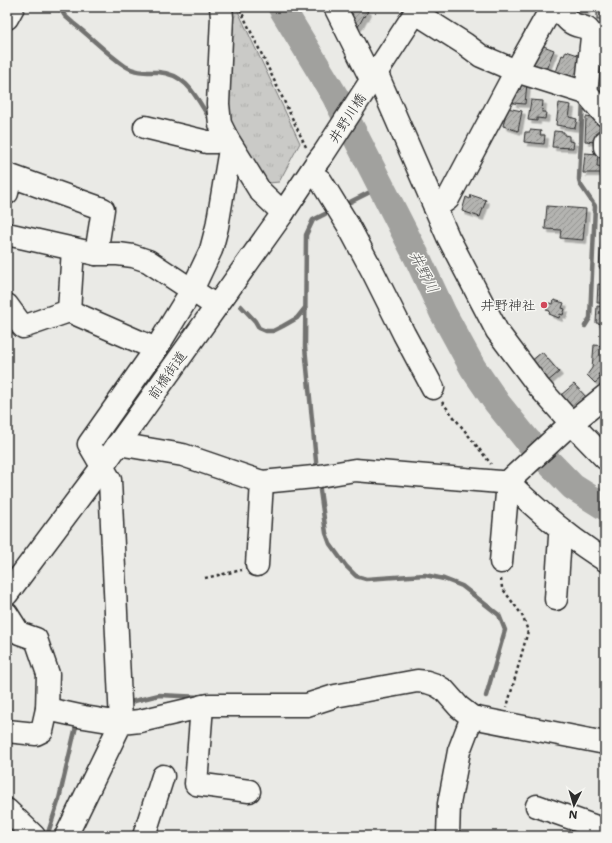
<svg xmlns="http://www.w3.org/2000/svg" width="612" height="843" viewBox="0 0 612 843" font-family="'Shantell Sans','Klee One',sans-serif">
<defs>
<pattern id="park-tufts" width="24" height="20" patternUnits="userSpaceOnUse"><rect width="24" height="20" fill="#cacac7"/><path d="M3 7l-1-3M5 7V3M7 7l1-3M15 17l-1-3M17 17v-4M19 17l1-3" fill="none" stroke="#aeaeab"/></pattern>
<pattern id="building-hatch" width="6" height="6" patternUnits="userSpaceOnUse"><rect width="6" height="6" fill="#b4b4b1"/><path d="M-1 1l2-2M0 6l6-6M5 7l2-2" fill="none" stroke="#939390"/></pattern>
<filter id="shadow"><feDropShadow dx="3.5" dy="3.5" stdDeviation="0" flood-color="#0004"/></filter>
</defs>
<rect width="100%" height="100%" fill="#eaeae6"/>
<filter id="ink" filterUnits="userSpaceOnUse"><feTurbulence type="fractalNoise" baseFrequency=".025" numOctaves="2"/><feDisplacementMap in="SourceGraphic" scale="8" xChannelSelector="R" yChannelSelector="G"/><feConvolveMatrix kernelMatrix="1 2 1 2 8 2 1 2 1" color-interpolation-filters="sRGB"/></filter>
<g filter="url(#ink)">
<polygon fill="url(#park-tufts)" stroke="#7a7a79" points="225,7 236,7 300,143 279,182 269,183 258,174 224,115"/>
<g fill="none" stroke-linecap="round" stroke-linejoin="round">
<g stroke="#727270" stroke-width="4.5">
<path d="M59,7L65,16L73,23C90,36 107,54 125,66C136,73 146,72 158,72C186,74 195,95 208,116"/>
<polyline points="583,101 579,179 580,184 595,206 590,318 585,326"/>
<polyline points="346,204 382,186"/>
<polyline points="241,306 255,321 259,328 266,331 273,331 283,326 297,318 305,308"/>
<polyline points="317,471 305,347 306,235 313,220 325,214"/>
<polyline points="319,483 326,533 330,544 346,566 356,576 366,579 425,575 444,579 462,586 499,615 505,630 486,696"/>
<polyline points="126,703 159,695 202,697"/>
<polyline points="47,836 59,799 77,722"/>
</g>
<polyline stroke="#a1a19e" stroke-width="27" points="281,7 335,96 418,259 443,313 473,368 497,403 527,440 573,487 605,507"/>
</g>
<g fill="url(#building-hatch)" stroke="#2b2b2b" filter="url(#shadow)">
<polygon points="352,7 355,8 355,7 360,7 368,11 365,17 364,16 358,27 351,23 350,19 353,14 349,12"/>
<polygon points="568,7 586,7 586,11 568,9"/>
<rect x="597" y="7" width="8" height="13"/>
<polygon points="605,43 605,60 598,59 600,46 604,47"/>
<polygon points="541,45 554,50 545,72 528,65"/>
<polygon points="566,51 581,56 578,64 581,65 576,79 556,72 562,55 564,56"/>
<polygon points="597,68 605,68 605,90 595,89"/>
<polygon points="521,82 527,83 525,104 513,103 514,90 520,90"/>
<polygon points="531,100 543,101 542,112 546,112 545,119 537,118 537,121 528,120"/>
<polygon points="559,103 571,105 569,117 577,119 575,128 556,125"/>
<polygon points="507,108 522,111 518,131 503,126"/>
<polygon points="586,117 600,119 599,131 597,131 596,142 585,141"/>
<polygon points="530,130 541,131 540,135 545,135 544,144 524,142 525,132 530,132"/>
<polygon points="554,131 564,132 564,135 569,136 569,141 574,142 573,148 552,147"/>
<polygon points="585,153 598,154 597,166 604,167 603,173 583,173"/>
<polygon points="471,195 486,200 480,217 462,211 466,197 470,199"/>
<polygon points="547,206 586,209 583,240 560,238 561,230 545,229"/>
<polygon points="603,212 605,212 605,230 601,229"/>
<polygon points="601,242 605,242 605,268 599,268"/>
<polygon points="598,284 605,285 605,303 597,303"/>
<polygon points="554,300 564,303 562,308 565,309 563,315 560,314 559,318 549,314 550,311 546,310 549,303 553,304"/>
<polygon points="597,306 605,307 605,324 596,323"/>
<polygon points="594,345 605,346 604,375 598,374 601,378 595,383 587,375 592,368"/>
<polygon points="542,352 559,372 547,382 530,362"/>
<polygon points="574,384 588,399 575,410 561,395"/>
</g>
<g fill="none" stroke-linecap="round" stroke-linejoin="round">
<g stroke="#2b2b2b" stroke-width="25">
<g id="minor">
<polyline points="221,7 222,17 218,104 220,124 227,138 260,191 283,213"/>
<polyline points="335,7 371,79"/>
<path d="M557,7C561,12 565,18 570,22C579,29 588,23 592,37L586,93"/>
<polyline points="416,13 465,44 481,56 516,71 586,93 605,115"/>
<polyline points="7,18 13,7"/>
<polyline points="376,72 448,237 497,331 539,387 571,423 605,458"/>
<polyline points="145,127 207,142 216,142 227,138"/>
<polyline points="605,142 605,147"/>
<polyline points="310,173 321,181 348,225 373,272 404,334 433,388"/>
<polyline points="7,193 11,176 103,209 96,254"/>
<polyline points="435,208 448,199 516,71 552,7"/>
<polyline points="7,234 96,254 118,254 133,256 148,261 216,306"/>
<polyline points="7,305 23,327 69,311 156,349"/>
<polyline points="69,311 73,249"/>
<polyline points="118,444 183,455 262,482 314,477 355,470 500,482 508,482 511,479 567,427 605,396"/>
<path d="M508,482C538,511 569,538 605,560"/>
<polyline points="501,562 508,482"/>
<polyline points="257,565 262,482"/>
<polyline points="556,599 560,536 563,532"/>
<polyline points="7,614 19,633 36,639 48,674 47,709 42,731 36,734 7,731"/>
<polyline points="202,706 196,784 249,791"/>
<polyline points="47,709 84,717 121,723 110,480 89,444 156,349 192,290 211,250 217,227 229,155 232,147"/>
<polyline points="537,806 605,830"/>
<polyline points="66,836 121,723 140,721 209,705 307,705 335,696 417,681 427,682 436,685 444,690 459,707 472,717 605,743"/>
<polyline points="144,836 163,776"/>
<polyline points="448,836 449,804 459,751 472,717"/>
</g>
</g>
<g stroke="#2b2b2b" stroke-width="25">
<g id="major">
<polyline points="7,594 102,467 283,213 315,165 324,153 419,7"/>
<polyline points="7,810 34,836"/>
</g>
</g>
<g stroke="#2b2b2b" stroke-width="2.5" stroke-dasharray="3 3" stroke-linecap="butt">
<polyline points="240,9 306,147"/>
<polyline points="442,402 491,464"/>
<polyline points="205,578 242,570"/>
<polyline points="501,579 502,588 522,615 528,631 507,707"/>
</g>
<use href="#minor" stroke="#f6f6f2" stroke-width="22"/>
<use href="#major" stroke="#f6f6f2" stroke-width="22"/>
</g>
</g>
<circle fill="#d1495b" stroke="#f6f6f2" stroke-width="1.5" cx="544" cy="305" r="4"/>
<g text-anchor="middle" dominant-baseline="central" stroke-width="3" stroke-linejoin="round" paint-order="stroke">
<g font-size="14" fill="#2b2b2b" stroke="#f6f6f2">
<text transform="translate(347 118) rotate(-57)">井野川橋</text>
<text transform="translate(167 375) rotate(-55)">前橋街道</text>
</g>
<g font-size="14" fill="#2b2b2b" stroke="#f6f6f2" text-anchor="end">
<text x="536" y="305">井野神社</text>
</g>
<g font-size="15" font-style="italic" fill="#545453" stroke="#f6f6f2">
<text transform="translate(424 272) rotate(63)">井野川</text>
</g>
</g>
<rect width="612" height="843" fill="none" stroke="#f6f6f2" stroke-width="24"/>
<rect x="12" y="12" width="588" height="819" fill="none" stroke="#2b2b2b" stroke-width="1.5" filter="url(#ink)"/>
<g transform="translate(574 805) rotate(185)" stroke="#f6f6f2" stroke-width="3" paint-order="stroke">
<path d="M0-3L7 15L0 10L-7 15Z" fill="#2b2b2b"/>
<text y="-6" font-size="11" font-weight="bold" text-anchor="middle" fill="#2b2b2b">N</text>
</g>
</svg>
